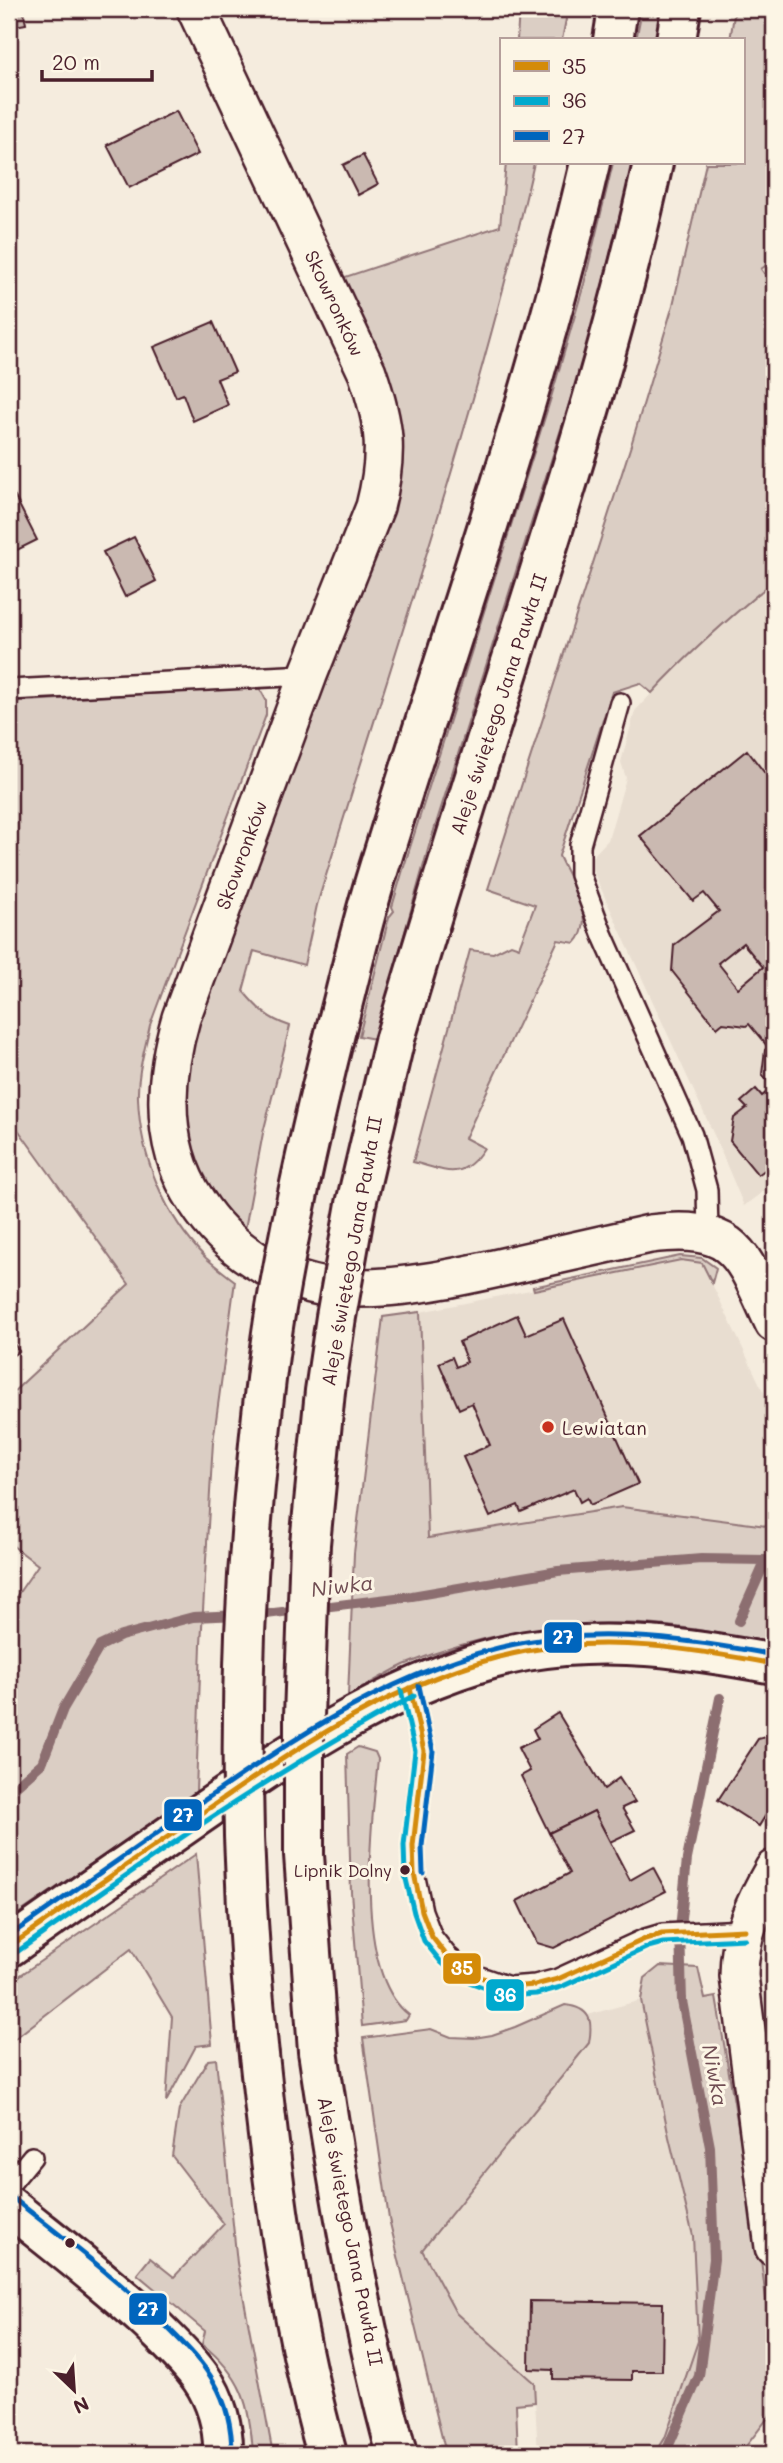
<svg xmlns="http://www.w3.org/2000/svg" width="783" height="2463" viewBox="0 0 783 2463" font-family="Mali,sans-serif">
<rect width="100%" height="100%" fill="#f5ecde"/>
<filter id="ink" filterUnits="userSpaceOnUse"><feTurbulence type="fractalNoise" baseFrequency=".0143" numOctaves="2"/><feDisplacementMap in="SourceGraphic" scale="14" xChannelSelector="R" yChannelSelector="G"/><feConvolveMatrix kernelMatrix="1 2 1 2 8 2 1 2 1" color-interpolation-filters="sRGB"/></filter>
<g filter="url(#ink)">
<g fill="#e8ddd0">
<polygon points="774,581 774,1183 744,1206 714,1135 592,869 591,858 608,840 626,778 621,762 635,711 686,657 729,618"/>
<polygon points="681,1260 702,1263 774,1414 774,1527 622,1507 428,1538 420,1312"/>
<polygon points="641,2000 669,2137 693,2236 698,2341 665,2438 655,2454 538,2454 534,2383 456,2313 422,2250 589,2043 592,2026 588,2015"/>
</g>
<g fill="#dbcec4" stroke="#927678" stroke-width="2">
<polygon points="519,9 568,9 562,40 517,40"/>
<polygon points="642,9 662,9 657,40 636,40"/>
<path d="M735,9H774V260L761,269L774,287V581C731,616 690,652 652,693L640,683L612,692L559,856C570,881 598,920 575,943L558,940L465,1138L484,1148C462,1182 447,1171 413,1162L470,950L493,953L511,944L519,947L535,905L488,889L632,442L673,305L706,163H743V40H730Z"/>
<path d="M506,163H534C477,414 392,658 317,905L304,965L254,951L243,991C258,1009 268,1019 290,1026L263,1133L245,1229C207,1195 189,1157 185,1107C184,1098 182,1088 183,1080C184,1063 191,1044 195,1027L322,682L393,510L403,459L400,420L389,378L342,278L500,226Z"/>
<polygon points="613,163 633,163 587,347 429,846 375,1039 359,1036 389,917 394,911 392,907 402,873 550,401 584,284"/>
<path d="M236,686L260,689L266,700V715L150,1025C145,1049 137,1073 138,1098C140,1157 165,1217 206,1258C215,1266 226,1274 235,1281L213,1442L201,1644L196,1792L9,1920V1607L38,1565L9,1543V1396L129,1284L9,1117V702L196,691Z"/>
<polygon points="680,1256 702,1258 716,1268 712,1283 702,1263 681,1260 534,1290 533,1287"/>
<path d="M420,1312L428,1538L622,1507L774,1527V1644C745,1639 715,1632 685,1628C592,1615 491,1629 404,1665C385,1674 366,1686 348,1696L354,1553L383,1317Z"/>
<path d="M358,1747L375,1752L378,1759C372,1823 352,1971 409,2015L406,2020L362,2026L351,1892L347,1754Z"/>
<polygon points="196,1854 212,2044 196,2046 166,2102 172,2017 131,1949 9,2043 9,1983"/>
<polygon points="660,1966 698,1968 705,1999 716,1997 761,2260 774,2362 774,2410 740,2454 655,2454 665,2438 698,2341 693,2236 669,2137 641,2000 645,1978"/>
<path d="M565,2005C591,2008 593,2021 589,2043L422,2250L456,2313L534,2383L535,2402L516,2404L518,2454H446L389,2219L363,2038L431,2029L451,2037L474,2038L492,2035L515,2027Z"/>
<path d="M216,2059L237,2263L273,2454H253C250,2404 242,2376 202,2344L205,2331L137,2274L150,2258L174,2277L224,2224L172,2156L179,2109L208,2060Z"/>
</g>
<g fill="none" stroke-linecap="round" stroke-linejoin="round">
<g stroke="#8c6e70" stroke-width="10">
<polyline points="739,1621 766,1560 774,1562"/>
<polyline points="9,1792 42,1763 63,1709 100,1646 121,1636 193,1617 266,1614 412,1596 558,1571 701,1559 766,1560"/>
<polyline points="665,2454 699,2376 714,2259 710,2147 682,2001 680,1929 687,1859 720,1698"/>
</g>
</g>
<g fill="#cab9b1" stroke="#4a1f2b" stroke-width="2" fill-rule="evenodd">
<polygon points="23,9 26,24 9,27 9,11"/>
<polygon points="176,111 198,154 129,188 107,145"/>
<polygon points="363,155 378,184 358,195 343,165"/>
<polygon points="213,322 235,372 217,379 228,405 193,421 183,394 176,397 154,347"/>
<polygon points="12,491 37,540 9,554 9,493"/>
<polygon points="134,537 156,581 125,597 103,552"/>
<path d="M747,750L774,785V919L771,921L774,926V1163L758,1175L730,1141L734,1118L747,1108L741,1102L756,1089L762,1096L773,1087L762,1074L765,1050L768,1047L749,1024L746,1026L723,1023L717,1028L672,971L674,945L719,911L704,893L693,901L640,836ZM743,943L763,967L738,988L718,963Z"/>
<polygon points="517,1315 526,1335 564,1319 638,1484 590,1505 587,1498 580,1502 574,1489 521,1512 518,1505 490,1517 463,1457 490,1445 472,1403 459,1409 439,1363 452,1357 456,1367 467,1362 459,1342"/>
<polygon points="9,1337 19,1351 9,1358"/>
<polygon points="558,1713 604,1789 619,1778 635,1802 622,1808 635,1830 610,1842 594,1811 549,1833 521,1776 530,1771 518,1748 538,1739 533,1729"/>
<polygon points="766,1737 774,1742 774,1802 759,1826 718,1800 758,1739"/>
<polygon points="594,1811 630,1880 653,1867 666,1891 554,1948 537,1943 517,1901 570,1873 549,1833"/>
<polygon points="530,2301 663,2303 662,2371 632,2371 632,2380 553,2379 553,2370 529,2369"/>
</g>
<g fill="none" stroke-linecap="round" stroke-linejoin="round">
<g stroke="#4a1f2b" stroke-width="24">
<g id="service">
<polyline points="9,690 308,675"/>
<polyline points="620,703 580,845 580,875 603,936 692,1135 707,1190 708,1234"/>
<polyline points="410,1688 424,1751 413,1846 414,1873 422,1911 432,1937 447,1956 466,1972 509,1987 535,1985 558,1979 645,1939 662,1934 745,1930"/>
<polyline points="9,2185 32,2157"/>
</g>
</g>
<g stroke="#4a1f2b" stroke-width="42">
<g id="minor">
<path d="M196,9L367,372C385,424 389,452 375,507L308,675L181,1018C163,1080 159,1146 197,1202C227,1249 276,1280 331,1288C340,1290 349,1288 358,1288C404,1288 449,1279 494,1269C546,1257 598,1246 650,1234C737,1224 741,1253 774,1323"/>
<path d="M774,1869C754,1904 739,1935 739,1976L774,2247"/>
</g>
</g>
<g stroke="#4a1f2b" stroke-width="44">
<g id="tertiary">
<path d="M9,1947C71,1903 134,1860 196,1817C297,1747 404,1675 526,1651C609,1636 693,1649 774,1664"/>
<path d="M9,2206C56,2244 105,2281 150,2323C167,2340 187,2358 201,2378C216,2399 224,2428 223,2454"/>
</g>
</g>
<g stroke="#4a1f2b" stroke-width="44">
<g id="motorway">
<polyline points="613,40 618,9"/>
<polyline points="676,40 681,9"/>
<path d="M336,1029C349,980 360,930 375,881C448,642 533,407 590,163"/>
<path d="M394,1042C434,907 476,772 519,637C569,480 618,324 653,163"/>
<path d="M318,2051C338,2187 361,2322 397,2454"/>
<path d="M259,2055C273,2189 291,2324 327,2454"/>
</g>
</g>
<use href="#service" stroke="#fcf5e5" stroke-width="19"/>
<use href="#minor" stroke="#fcf5e5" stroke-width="37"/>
<use href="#tertiary" stroke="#fcf5e5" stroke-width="38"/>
<use href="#motorway" stroke="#fcf5e5" stroke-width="38"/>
<g stroke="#4a1f2b" stroke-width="44" stroke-linecap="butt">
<g id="motorway-bridge">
<polyline points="318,2051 304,1855 304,1717 310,1544 325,1391 336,1317 356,1204 394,1042"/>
<path d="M259,2055C238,1857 237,1662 257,1465C262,1412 267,1360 276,1308C292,1214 313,1121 336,1029"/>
</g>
</g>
<use href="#motorway-bridge" stroke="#fcf5e5" stroke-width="38"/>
<g stroke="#fcf5e5" stroke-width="10">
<g id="bus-1">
<polyline points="410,1688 424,1751 413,1846 414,1873 422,1911 432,1937 447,1956 466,1972 509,1987 535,1985 558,1979 645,1939 662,1934 745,1930"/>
<path d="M9,1947C68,1905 128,1864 188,1823C291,1751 400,1675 526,1651C608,1635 693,1649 774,1664"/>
</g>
</g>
<g stroke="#fcf5e5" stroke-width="10">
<g id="bus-2">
<polyline points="401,1690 415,1751 404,1845 405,1875 414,1913 424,1941 441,1962 461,1979 507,1996 536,1994 561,1987 648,1947 663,1943 745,1939"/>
<path d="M14,1954C144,1862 273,1771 414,1696"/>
</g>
</g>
<g stroke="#fcf5e5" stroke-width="10">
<g id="bus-3">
<polyline points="419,1686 433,1751 422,1846 423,1873"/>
<path d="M9,1936C67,1896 125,1856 183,1815C287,1743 399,1664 526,1642C609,1628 693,1640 774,1655"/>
<path d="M14,2199C66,2240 119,2280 166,2326C183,2343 202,2361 214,2382C227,2404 232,2429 232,2454"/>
</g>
</g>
<use href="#bus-1" stroke="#d48b09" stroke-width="5"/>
<use href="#bus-2" stroke="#00a9ce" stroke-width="5"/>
<use href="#bus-3" stroke="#0065bd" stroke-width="5"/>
</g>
</g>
<circle fill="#c8321e" stroke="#fcf5e5" stroke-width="2.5" cx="548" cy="1427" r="7"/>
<g fill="#4a1f2b" stroke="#fcf5e5" stroke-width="2.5">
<circle cx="405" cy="1870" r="6"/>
<circle cx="70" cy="2243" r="6"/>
</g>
<g text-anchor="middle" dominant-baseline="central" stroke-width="6" stroke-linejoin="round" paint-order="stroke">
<g font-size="17" fill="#4a1f2b" stroke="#fcf5e5" text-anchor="end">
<text x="392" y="1870">Lipnik Dolny</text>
</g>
<g font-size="19" fill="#4a1f2b" stroke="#fcf5e5">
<text transform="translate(335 303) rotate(65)">Skowronków</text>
<text transform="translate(498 704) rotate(-72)">Aleje świętego Jana Pawła II</text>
<text transform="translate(241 855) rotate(-70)">Skowronków</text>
<text transform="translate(351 1251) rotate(-80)">Aleje świętego Jana Pawła II</text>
<text transform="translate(351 2231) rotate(79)">Aleje świętego Jana Pawła II</text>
</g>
<g font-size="19" fill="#4a1f2b" stroke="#fcf5e5" text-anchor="start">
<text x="562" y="1427">Lewiatan</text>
</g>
<g font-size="21" font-style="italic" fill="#704d53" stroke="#fcf5e5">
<text transform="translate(342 1585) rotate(-7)">Niwka</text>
<text transform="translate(716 2075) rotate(79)">Niwka</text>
</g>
</g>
<g stroke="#fcf5e5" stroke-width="2.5">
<rect x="543" y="1621" width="40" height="33" rx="7" fill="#0065bd"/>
<rect x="163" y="1798" width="40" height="34" rx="7" fill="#0065bd"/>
<rect x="442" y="1952" width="40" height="33" rx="7" fill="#d48b09"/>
<rect x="485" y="1978" width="40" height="34" rx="7" fill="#00a9ce"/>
<rect x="128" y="2292" width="40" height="34" rx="7" fill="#0065bd"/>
</g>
<g font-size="19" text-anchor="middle" font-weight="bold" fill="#fff">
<text x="563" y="1644">27</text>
<text x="183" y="1822">27</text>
<text x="462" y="1975">35</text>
<text x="505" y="2002">36</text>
<text x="148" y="2316">27</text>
</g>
<rect width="783" height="2463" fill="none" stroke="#fcf5e5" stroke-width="35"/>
<rect x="18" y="18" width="748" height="2428" fill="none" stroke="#4a1f2b" stroke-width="2.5" filter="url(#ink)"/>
<rect x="500" y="38" width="245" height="126" fill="#fcf5e5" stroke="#b59f9b" stroke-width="2"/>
<rect x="514" y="61" width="35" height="10" fill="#d48b09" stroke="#b59f9b" stroke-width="2"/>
<text x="562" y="74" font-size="21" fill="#4a1f2b">35</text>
<rect x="514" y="96" width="35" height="10" fill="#00a9ce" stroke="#b59f9b" stroke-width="2"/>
<text x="562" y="108" font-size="21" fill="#4a1f2b">36</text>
<rect x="514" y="131" width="35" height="10" fill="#0065bd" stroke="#b59f9b" stroke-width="2"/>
<text x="562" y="144" font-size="21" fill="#4a1f2b">27</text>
<g transform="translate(74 2390) rotate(155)" stroke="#fcf5e5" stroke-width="5" paint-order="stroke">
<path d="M0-5L12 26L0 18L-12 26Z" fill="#4a1f2b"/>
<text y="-10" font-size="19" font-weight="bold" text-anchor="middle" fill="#4a1f2b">N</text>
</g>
<path d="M42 70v10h110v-10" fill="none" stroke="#4a1f2b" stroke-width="3.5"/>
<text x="52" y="70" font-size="21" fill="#4a1f2b" stroke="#fcf5e5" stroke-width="5" paint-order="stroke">20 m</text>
</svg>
